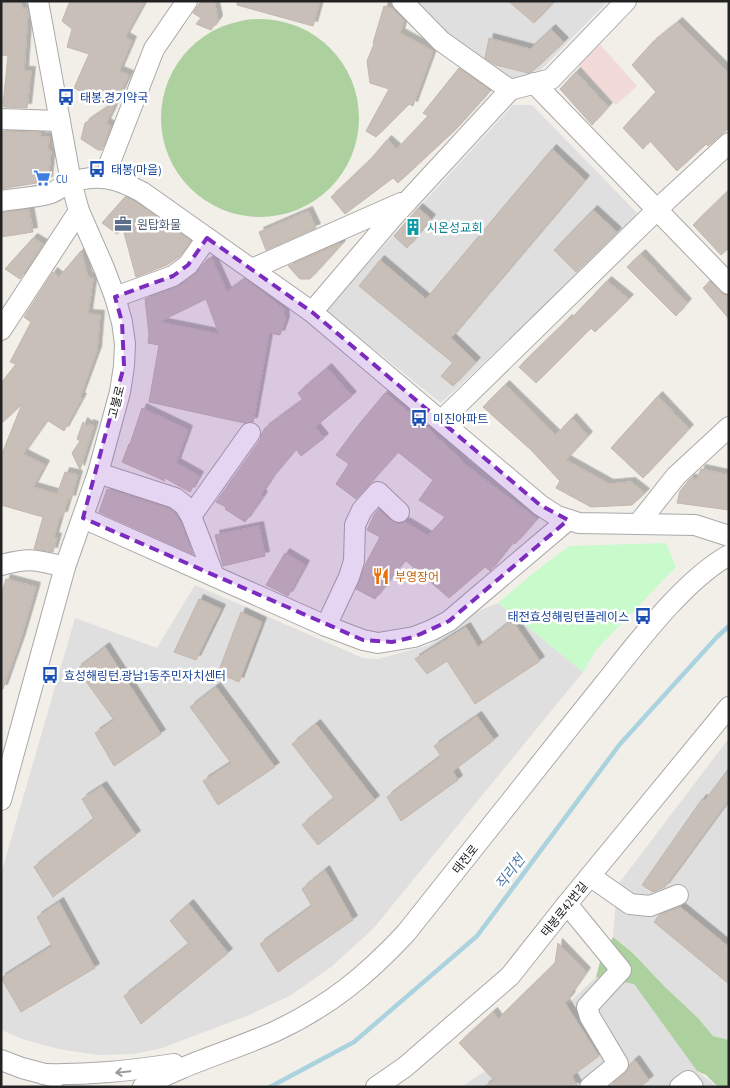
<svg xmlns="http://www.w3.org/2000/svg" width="730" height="1088" viewBox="0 0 730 1088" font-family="'PT Sans Narrow','Noto Sans KR',sans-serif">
<defs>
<filter id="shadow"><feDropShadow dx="4.5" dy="-4.5" stdDeviation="0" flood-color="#0004"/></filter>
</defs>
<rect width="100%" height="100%" fill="#f2efe9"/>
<g fill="#e0dfdf">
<polygon points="413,1 608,1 538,73 514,80 445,31"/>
<polygon points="513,105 532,105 640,216 441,403 325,310"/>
<polygon points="195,585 363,658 378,659 429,645 471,614 498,603 583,672 373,929 331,967 291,995 247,1016 162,1048 134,1054 97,1055 59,1049 25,1040 1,1030 1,874 75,618 157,648"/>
<polygon points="729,738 729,1040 713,1036 698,1018 664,986 634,953 613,937 617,886"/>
<polygon points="596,977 634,984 697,1071 717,1087 461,1087 527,1043"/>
</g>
<polygon fill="#f2dad9" points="598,42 637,86 616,105 577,64"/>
<g fill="#add19e">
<circle cx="260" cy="118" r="99"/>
<polygon points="613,937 633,953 664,986 698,1018 713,1036 729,1040 729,1087 718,1087 706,1075 697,1071 634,984 596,977 600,962"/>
</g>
<polygon fill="#c8facc" points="666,543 676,567 596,650 583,672 498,603 536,571 569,546"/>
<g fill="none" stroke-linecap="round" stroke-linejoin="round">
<polyline stroke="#aad3df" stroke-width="4.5" points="270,1087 354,1042 477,936 620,744 717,637 729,626"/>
</g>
<g fill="#c7bfb8" stroke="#c4b6ab" fill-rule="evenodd" filter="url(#shadow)">
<polygon points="1,1 21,1 22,9 27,8 28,13 24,71 31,71 27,108 4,107 3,104 8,56 1,55"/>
<polygon points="70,1 145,1 125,37 132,41 119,71 129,75 106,123 111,126 102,150 98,150 81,139 85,123 110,106 74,88 89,54 67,47 72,29 62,21"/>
<polygon points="201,1 214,1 218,20 211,30 196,24 201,18 193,13"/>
<polygon points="237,1 320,1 313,26 237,5"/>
<polygon points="508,1 555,1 534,23"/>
<polygon points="384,6 393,9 404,20 400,33 433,51 413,106 409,104 376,137 366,131 389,89 370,83 367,61 374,44 373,43"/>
<polygon points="678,22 729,73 729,128 708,146 706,144 677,171 650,141 643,149 623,128 656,92 632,65 652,43"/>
<polygon points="551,29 564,42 533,71 528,73 496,65 485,58 489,38 530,49"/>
<polygon points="459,68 490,91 455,130 398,183 393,178 345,214 331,197 369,161 387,140 397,149 428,116 423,113"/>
<polygon points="576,72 608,107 592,125 560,89"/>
<polygon points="1,131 40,132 40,137 49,137 48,151 51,151 48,181 1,189"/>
<polygon points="552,149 585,180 451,338 476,362 453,386 441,376 453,363 359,286 380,260 426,299"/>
<polygon points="729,190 729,248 721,255 693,225"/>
<polygon points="125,197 136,202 191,241 179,257 167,265 136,277 123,229 117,234 102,223"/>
<polygon points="418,208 431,219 407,248 394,236"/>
<polygon points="29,209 33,232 1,237 1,213"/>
<polygon points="593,210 617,232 576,272 554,250"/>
<polygon points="308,211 316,228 266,250 259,232"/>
<polygon points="33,238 43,244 20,279 5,269"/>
<polygon points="340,243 341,245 310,279 300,279 288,266"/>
<polygon points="81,251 88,277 93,278 88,314 100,315 97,351 80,397 82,398 64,431 47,420 23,454 45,465 33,487 57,494 65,472 78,475 71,500 68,499 63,516 60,516 54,537 57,538 53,552 34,549 43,517 1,505 1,456 22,404 1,424 1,383 16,364 10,362 31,322 24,317 53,272 59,277"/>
<polygon points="641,254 687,303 676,316 627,267"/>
<path d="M212,259L227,292L245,279L284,309L285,321L280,335L269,333L253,422L244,423L149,402L159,345L148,343L149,334L145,299L180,286L195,274L203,264ZM206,299L219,334L159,322Z"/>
<polygon points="607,281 629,299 595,332 591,328 536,383 519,367 568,319 569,321"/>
<polygon points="710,281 721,293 729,296 729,319 703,288"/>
<polygon points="327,368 352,396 315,427 324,438 301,456 296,449 271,479 261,494 263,496 245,522 225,509 226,507 216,502 260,440 262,433 265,428 303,400 298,393"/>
<polygon points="505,385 556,435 572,418 588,436 566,460 609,484 631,482 645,493 632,505 591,507 556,488 560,481 531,450 483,407"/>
<polygon points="385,393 428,428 428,429 464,462 463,463 537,519 515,544 513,542 490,571 485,567 449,598 405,560 375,599 356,589 366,563 380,537 367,530 374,515 379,509 391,521 397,524 405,522 428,536 445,517 419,500 433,480 398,452 356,499 336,484 349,464 336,455 356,428"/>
<polygon points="658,396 689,429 643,478 611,448"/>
<polygon points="142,408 188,430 176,463 199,476 190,492 163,477 165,481 122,462 129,444 130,444"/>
<polygon points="83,422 88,426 89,424 94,426 80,470 72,453 80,441 77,439"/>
<polygon points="701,469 729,475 729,510 677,503 680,491 690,479 697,479"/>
<polygon points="107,489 169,509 175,513 180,521 193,554 99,512"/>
<polygon points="259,526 265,556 223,566 215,535"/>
<polygon points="285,553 305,565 288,596 266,585"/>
<polygon points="6,579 36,587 21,638 3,689 1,689 1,595"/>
<polygon points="199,599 221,609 196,660 174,652"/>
<polygon points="241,612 262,622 239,682 218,673"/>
<polygon points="512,620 540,661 475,704 447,661 427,674 415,659 466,627 478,647"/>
<polygon points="105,647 161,734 114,766 95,733 114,720 77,669"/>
<polygon points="216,687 275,767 218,805 203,781 231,763 190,707"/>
<polygon points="477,716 494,740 453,771 458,780 401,821 387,797 441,756 434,746"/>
<polygon points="316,724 375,800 318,845 302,825 334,798 292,744"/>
<polygon points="729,768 729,800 665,887 653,892 642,885 702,799 705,800"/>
<polygon points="102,786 136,835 53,897 34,867 94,819 82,799"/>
<polygon points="325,870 353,920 278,972 260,944 312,906 302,889"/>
<polygon points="59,902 95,968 21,1012 1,978 52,946 37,917"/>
<polygon points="189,904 228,953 141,1024 124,996 189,944 170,921"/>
<polygon points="680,907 729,947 729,984 654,922 659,915"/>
<polygon points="558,943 586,972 570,995 571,996 565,1003 599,1056 572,1076 578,1087 484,1087 494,1080 459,1043 493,1012 498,1019 555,963"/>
<polygon points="635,1060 649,1080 640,1087 609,1087 626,1073 630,1064"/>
</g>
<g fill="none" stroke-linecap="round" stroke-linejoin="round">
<g stroke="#a9a9a9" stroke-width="22">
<g id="minor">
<polyline points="402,1 441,41 510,90"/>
<polyline points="534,83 729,284"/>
<polyline points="1,119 60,121"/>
<polyline points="107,177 110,162 154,49 187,1"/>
<path d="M1,201C17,198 36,198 51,193C59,190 64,184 72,182C99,173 118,179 142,192L312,312L540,505L557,516L579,523L695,525L729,536"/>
<polyline points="252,269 401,203"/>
<polyline points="115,297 173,276 188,265 207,238"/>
<polyline points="312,312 392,218 510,90 551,79 626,1"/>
<polyline points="1,330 79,211"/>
<polyline points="441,421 667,200 729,143"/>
<polyline points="98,473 175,498 184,505 191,516 214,576"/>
<polyline points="191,516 250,433"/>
<polyline points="83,518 326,626 363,640 378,643 414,637 432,630 449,621 568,520"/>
<polyline points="638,524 676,476 729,427"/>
<path d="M1,565C31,557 36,560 65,567"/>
<polyline points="326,626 349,577 354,561 355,525 362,510 378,492 399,512"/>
<polyline points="1,800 65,567 98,473 120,392 124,366 125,344 122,322 115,297 104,268 79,211 71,182 38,1"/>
<polyline points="590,876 630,904 650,906 678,895"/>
<polyline points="567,904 621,970 587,1007 590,1017 618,1064 590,1087"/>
<polyline points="1,1060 22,1068 56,1077"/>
<path d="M43,1074C90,1075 128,1071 174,1064"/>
<path d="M143,1087C185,1063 232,1051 276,1031C329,1006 366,976 406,933C472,850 538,766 605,683C637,643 684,580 729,555"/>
<polyline points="376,1087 405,1067 510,976 567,904 729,707"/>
<polyline points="680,1087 688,1081 693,1087"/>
</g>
</g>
<use href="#minor" stroke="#fff" stroke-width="20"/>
</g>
<defs><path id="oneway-shaft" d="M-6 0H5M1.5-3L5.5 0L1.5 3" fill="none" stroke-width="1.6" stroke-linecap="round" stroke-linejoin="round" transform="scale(1.25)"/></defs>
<use stroke="#9c9c9c" href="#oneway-shaft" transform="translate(123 1072) rotate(174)"/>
<path fill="#7b2cbf" fill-opacity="0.2" stroke="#7b2cbf" stroke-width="4" stroke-dasharray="10 6" stroke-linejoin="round" d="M207,238L312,312L540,505L568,520L449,621L414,637L392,642L363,640L83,518L124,366L122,322L115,297L173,276L188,265Z"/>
<defs>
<g id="bus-bare" transform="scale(1.35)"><path d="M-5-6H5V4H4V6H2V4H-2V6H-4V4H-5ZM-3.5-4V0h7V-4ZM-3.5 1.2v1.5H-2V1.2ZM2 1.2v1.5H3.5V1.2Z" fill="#1a4fb4" stroke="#fff" stroke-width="2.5" paint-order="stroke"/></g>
<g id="supermarket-bare" transform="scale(1.35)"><path d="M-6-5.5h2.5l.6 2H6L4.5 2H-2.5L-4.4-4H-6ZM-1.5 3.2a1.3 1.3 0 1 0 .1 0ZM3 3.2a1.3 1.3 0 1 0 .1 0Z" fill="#3f7fe0" stroke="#fff" stroke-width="2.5" paint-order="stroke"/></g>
<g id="office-bare" transform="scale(1.35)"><path d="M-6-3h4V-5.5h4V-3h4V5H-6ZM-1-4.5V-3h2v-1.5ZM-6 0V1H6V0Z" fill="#5c6f8a" stroke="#fff" stroke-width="2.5" paint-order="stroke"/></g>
<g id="building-bare" transform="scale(1.35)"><path d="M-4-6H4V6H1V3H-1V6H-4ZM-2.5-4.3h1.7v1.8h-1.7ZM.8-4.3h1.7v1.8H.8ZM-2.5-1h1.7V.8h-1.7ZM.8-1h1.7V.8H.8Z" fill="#0f9aa8" stroke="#fff" stroke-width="2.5" paint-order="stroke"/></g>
<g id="restaurant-bare" transform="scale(1.35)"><path d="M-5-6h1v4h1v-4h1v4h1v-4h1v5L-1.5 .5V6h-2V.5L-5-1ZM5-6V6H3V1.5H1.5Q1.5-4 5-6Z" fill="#e8710a" stroke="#fff" stroke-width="2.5" paint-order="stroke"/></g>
</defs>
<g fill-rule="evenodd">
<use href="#bus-bare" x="66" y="97"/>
<use href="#bus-bare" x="97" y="169"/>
<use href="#supermarket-bare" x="42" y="178"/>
<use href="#office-bare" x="123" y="224"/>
<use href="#building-bare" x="413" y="227"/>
<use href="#bus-bare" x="419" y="418"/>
<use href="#restaurant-bare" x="381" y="576"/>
<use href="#bus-bare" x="643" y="616"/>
<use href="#bus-bare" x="50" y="675"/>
</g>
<g text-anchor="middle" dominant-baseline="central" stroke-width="5" stroke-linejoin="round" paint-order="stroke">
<g font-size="12" fill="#164399" stroke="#fff" text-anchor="start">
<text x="80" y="97">태봉.경기약국</text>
<text x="111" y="169">태봉(마을)</text>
<text x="433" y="418">미진아파트</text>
<text x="629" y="616" text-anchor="end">태전효성해링턴플레이스</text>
<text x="64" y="675">효성해링턴.광남1동주민자치센터</text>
</g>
<g font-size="12" fill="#366cbe" stroke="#fff" text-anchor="start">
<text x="56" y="178">CU</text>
</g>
<g font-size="12" fill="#4e5e75" stroke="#fff" text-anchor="start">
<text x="137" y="224">원탑화물</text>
</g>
<g font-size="12" fill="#0d838f" stroke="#fff" text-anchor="start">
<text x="427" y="227">시온성교회</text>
</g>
<g font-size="12" fill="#222" stroke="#fff">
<text transform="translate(116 402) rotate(-76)">고불로</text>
<text transform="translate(465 859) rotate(-52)">태전로</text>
<text transform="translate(564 909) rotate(-51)">태봉로42번길</text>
</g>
<g font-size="12" fill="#c56008" stroke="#fff" text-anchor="start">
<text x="395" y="576">부영장어</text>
</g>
<g font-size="14" font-style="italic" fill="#4a7aab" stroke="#fff">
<text transform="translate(510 872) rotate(-53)">직리천</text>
</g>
</g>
<rect width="730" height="1088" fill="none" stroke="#222222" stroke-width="5"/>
</svg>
